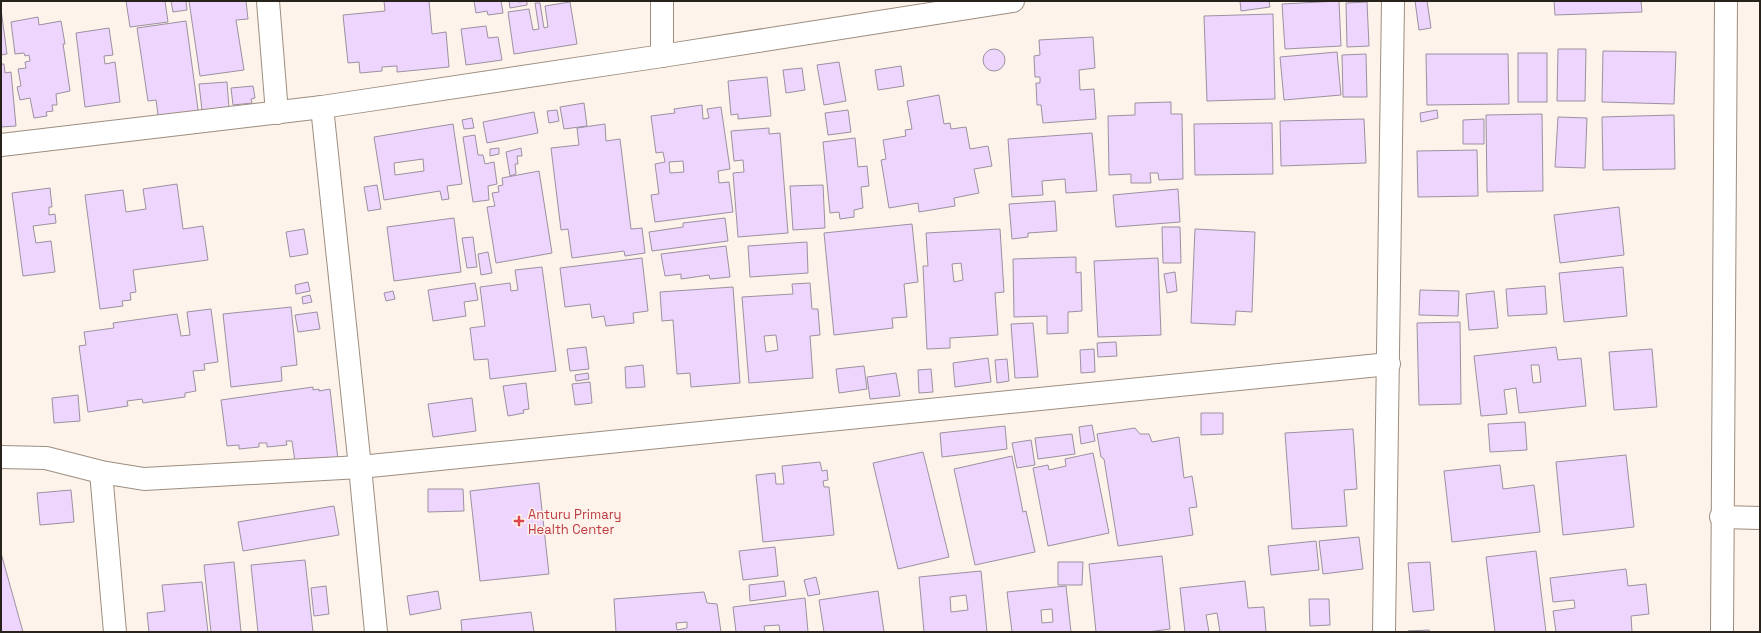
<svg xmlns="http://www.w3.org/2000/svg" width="1761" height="633" viewBox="0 0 1761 633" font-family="'Space Grotesk',sans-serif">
<rect width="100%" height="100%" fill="#fdf3ea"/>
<g fill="#eed5fd" stroke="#9b91a1" fill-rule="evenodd">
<polygon points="126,1 165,1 168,22 130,27"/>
<polygon points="171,1 186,1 187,10 173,12"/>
<polygon points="189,1 246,1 248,19 236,20 244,70 200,76"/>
<polygon points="384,1 429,1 432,34 446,32 449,67 397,72 397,66 382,67 382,71 360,73 359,62 348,63 343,15 385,11"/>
<polygon points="474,1 501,1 503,13 488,15 487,11 476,13"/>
<polygon points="509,1 518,1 518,2 527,1 527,5 510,8"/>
<polygon points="1240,1 1269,1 1270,7 1241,11"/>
<polygon points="1339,1 1341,46 1285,49 1282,4"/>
<polygon points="1415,1 1427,1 1431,28 1419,30"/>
<polygon points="1554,1 1641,1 1642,12 1555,15"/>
<polygon points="570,2 577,44 514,54 508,12 529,9 533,30 539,29 535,3 540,3 544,28 548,27 545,6"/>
<polygon points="1367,2 1369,46 1347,47 1346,3"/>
<polygon points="1,9 7,54 1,55"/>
<polygon points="1273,14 1275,99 1207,101 1204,16"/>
<polygon points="38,17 39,25 61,21 65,44 63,44 70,91 56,94 57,105 52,105 53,111 46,112 47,116 34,118 30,98 20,100 17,87 21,86 18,69 26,68 25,62 30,61 29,55 25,56 24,53 15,54 11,22"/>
<polygon points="186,21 199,117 159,122 156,100 148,101 137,28"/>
<polygon points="486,26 488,38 498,37 502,60 466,65 461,29"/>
<polygon points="109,28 113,55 104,56 105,64 115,62 120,102 85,107 76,33"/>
<polygon points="1093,37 1095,68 1079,70 1080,90 1094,89 1096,119 1043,123 1041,105 1037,105 1036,83 1040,83 1040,77 1035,77 1034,56 1040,55 1039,40"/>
<circle cx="994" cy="60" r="11"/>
<polygon points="1558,49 1586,49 1585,101 1557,101"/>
<polygon points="1603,51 1676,52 1674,104 1602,102"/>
<polygon points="1337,52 1341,95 1284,100 1280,57"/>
<rect x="1518" y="53" width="29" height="49"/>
<polygon points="1366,54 1367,97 1343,97 1342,55"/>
<polygon points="1426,54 1508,54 1509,104 1427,105"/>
<polygon points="839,62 846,101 824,105 817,65"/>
<polygon points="1,64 4,64 5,73 11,72 16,126 1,127"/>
<polygon points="901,66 904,86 878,90 875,70"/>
<polygon points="802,68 805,90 786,93 783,70"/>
<polygon points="767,77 771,116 738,119 738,114 731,115 728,81"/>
<polygon points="227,82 229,108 202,110 199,84"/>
<polygon points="253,86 255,98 251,99 252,103 233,105 231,88"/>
<polygon points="939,95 944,124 950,123 951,129 966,127 970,149 988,146 992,166 974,169 979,193 954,198 955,206 919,212 918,203 889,208 881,160 886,159 883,140 906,136 905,130 912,129 907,101"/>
<polygon points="1171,102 1171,114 1182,114 1183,179 1159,180 1158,173 1150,173 1151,183 1131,183 1131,174 1109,175 1108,116 1135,115 1135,103"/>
<polygon points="584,103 587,126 564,129 560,107"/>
<path d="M702,105L703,119L709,118L707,109L721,107L730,169L718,171L719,183L729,182L733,212L655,222L651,195L659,194L655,164L665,162L663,152L656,153L651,116L675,113L674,109ZM683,161L684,172L670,173L669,162Z"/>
<polygon points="557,110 559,121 549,123 547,111"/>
<polygon points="848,110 851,132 828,135 825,113"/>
<polygon points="1437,110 1438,118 1421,122 1420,113"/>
<polygon points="534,112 538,133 487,143 483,122"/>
<polygon points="1542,114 1543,191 1487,192 1486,115"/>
<polygon points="1674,115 1675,169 1603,170 1602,117"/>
<polygon points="1558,117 1587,118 1585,168 1555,167"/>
<polygon points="472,118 474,128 464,129 462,120"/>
<polygon points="1364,119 1366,163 1281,166 1280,121"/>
<polygon points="1484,119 1484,144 1463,144 1463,120"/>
<polygon points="1272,123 1273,174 1195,175 1194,124"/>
<path d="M453,124L462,184L447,186L449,199L442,200L440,191L384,200L374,137ZM423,159L424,171L395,175L394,163Z"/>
<polygon points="605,124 606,141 620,139 631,229 642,228 645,253 625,256 624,251 572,258 568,229 561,230 551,148 579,145 577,128"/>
<polygon points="769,128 769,134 780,133 788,233 738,237 733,173 744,172 743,160 734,161 731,131"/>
<polygon points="1092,133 1097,191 1066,193 1065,179 1042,181 1043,195 1012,197 1008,139"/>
<polygon points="475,135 478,155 483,155 485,164 494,162 497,184 488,186 489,200 473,202 463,137"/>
<polygon points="855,138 858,167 867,166 869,186 861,187 863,208 854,210 854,217 840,219 839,212 830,213 823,142"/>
<polygon points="499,148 499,154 490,156 490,149"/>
<polygon points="521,148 522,156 517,156 518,164 515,164 516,174 510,176 506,152"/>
<polygon points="1477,150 1478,196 1418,197 1417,151"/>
<polygon points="539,171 552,253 496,263 487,207 495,206 492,193 499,192 498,186 503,185 502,178"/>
<polygon points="177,184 183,229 203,226 208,260 133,270 136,292 130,293 131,300 122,301 123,306 100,309 85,195 123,190 126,212 146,209 143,189"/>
<polygon points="377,185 381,209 368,211 364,187"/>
<polygon points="823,185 825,228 793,230 790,186"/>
<polygon points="50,188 52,207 49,207 49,215 55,214 56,223 33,226 36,243 51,241 55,272 23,276 12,193"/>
<polygon points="1178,189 1180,222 1116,227 1113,195"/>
<polygon points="1055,201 1057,231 1028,233 1028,237 1012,239 1009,204"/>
<polygon points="1619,207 1624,255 1560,263 1554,215"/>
<polygon points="454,218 461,272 394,281 387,227"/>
<polygon points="725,218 728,241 652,251 649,232 683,227 683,223"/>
<polygon points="912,224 918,282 904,284 907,317 892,318 893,328 834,335 824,233"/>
<polygon points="1162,227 1180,227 1181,263 1163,263"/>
<polygon points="304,229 308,254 290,257 286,232"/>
<path d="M1000,229L1004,292L995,293L998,335L950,338V348L927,349L923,266H928L926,233ZM961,263L963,280L954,282L952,264Z"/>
<polygon points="1195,229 1255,232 1252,312 1236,311 1235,325 1191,323"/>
<polygon points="473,237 477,267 467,268 462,238"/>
<polygon points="807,242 808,273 750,277 748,246"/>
<polygon points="726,246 730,277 710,279 709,275 681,279 681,274 665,276 661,254"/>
<polygon points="488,252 492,273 481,275 478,254"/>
<polygon points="1076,257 1076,273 1081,272 1082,311 1068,312 1068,333 1047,334 1047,316 1014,317 1013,259"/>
<polygon points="642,258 648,311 633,313 634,323 606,326 604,316 592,318 590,304 565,307 560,268"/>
<polygon points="1158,258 1161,335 1098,337 1094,261"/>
<polygon points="542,267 556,371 490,379 488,359 474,360 470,328 485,326 480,287 510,283 511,291 518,290 515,270"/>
<polygon points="1623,267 1627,316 1564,322 1559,273"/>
<polygon points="1175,272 1177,291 1167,293 1164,274"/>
<polygon points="308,282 310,291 296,294 295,285"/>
<polygon points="475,283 478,300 464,302 466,316 433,321 428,290"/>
<path d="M810,283L812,309H818L820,335L810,336L813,378L749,383L742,297L793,294L792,284ZM776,335L778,350L766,352L764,336Z"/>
<polygon points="1545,286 1547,314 1508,316 1506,289"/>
<polygon points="733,287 740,383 691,387 690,373 677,374 673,320 662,321 660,292"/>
<polygon points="1420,290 1459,291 1458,316 1419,315"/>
<polygon points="393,291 395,299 386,301 384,293"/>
<polygon points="1494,291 1498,328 1469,330 1466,294"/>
<polygon points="310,295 312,302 303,304 302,297"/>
<polygon points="291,307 297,365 281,367 282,381 231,387 223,314"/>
<polygon points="211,309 218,362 204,364 205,370 193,371 196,391 185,393 185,397 143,403 142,399 127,401 128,406 88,412 79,346 86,345 84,332 114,328 113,323 177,314 181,336 190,335 187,312"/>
<polygon points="317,312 320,329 298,332 295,315"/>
<polygon points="1460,322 1461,404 1419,405 1417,323"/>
<polygon points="1033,323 1038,377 1015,378 1011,324"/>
<polygon points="1116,342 1117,356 1098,357 1097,343"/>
<polygon points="586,347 589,369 570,371 567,349"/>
<path d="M1556,347L1558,360L1581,358L1586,406L1519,413L1516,388L1504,390L1507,414L1481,416L1474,356ZM1531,365H1539L1541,382L1533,383Z"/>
<polygon points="1094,349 1095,372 1081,373 1080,350"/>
<polygon points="1652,349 1657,407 1614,410 1609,352"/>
<polygon points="988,358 991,382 955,387 953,363"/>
<polygon points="1007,359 1009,381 997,383 995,360"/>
<polygon points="643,365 645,387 626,388 625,367"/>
<polygon points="864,366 867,389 839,393 836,369"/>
<polygon points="931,369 933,392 919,393 918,370"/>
<polygon points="588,373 589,379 576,381 575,375"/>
<polygon points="896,373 900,396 870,399 867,377"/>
<polygon points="590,382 592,403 575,405 572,384"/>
<polygon points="526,383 529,409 523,410 524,413 508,416 503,386"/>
<polygon points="313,387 313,390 319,389 319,391 330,389 338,460 295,462 292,441 286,441 287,445 267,447 267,443 259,443 259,447 239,449 239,445 227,446 221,400"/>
<polygon points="78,395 80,421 54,423 52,398"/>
<polygon points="472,398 476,431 433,437 428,404"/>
<polygon points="1201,413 1223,413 1223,434 1201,435"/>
<polygon points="1525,422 1527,450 1490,452 1488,424"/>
<polygon points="1092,425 1095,441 1081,444 1079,427"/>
<polygon points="1005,426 1007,449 942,457 940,433"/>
<polygon points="1135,428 1140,434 1149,434 1152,442 1179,437 1184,478 1192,476 1197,507 1189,508 1193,535 1118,546 1104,459 1101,457 1097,434"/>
<polygon points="1353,429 1357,489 1344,490 1347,526 1292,529 1285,433"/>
<polygon points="1072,434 1075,454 1038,459 1035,438"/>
<polygon points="1031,440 1035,465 1017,468 1012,443"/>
<polygon points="923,452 949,557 898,569 873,463"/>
<polygon points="1093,453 1109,533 1048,546 1033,468 1048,465 1049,470 1066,466 1065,459"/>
<polygon points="1626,455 1634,527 1563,535 1556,462"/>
<polygon points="1012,456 1023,512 1026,511 1035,552 975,565 954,469"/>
<polygon points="820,462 822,471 827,470 828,480 823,481 824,487 829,487 834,535 763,542 756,475 775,473 776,484 784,484 782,466"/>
<polygon points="1500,465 1503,489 1534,485 1540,532 1452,542 1444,471"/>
<polygon points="539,483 549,574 480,581 470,491"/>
<polygon points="428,489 463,489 464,511 428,512"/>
<polygon points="71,490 74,522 40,525 37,493"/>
<polygon points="334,506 339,535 243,551 238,522"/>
<polygon points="1359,537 1363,569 1323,574 1319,541"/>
<polygon points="1316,541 1319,570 1271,575 1268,546"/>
<polygon points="775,547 778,576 743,580 739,551"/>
<polygon points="1536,551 1546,632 1495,632 1486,557"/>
<polygon points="1,553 23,632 1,632"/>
<polygon points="1162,556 1170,629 1148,632 1096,632 1089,564"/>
<polygon points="305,560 313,632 258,632 251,565"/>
<polygon points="234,562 241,632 211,632 204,565"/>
<polygon points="1058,562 1083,562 1082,585 1058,585"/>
<polygon points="1430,562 1434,610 1413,612 1408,563"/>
<polygon points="1626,569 1628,586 1646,584 1649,614 1631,616 1632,632 1556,632 1553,611 1575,608 1574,600 1553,602 1550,578"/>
<path d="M981,571L987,632H924L919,577ZM966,595L968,610L951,612L950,597Z"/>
<polygon points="816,577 820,594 808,596 804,580"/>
<polygon points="784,581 786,596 750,601 749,585"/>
<polygon points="1245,581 1248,608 1264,607 1266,632 1220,632 1217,613 1206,615 1209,632 1185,632 1180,588"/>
<polygon points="202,582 208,632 149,632 147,613 165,611 162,585"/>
<polygon points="326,586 329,614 314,616 311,588"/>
<path d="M1066,586L1071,632H1012L1007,592ZM1052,609L1053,622L1042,623L1041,610Z"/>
<polygon points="438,591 441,609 410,615 407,596"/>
<polygon points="878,591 884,632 824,632 819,600"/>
<path d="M704,592L707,603L717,604L721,632H616L614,599ZM687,622V628L677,630L676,623Z"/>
<polygon points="805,598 808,632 780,632 779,625 764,626 765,632 736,632 733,607"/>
<polygon points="1309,599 1329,599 1330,625 1310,626"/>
<polygon points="531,612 534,632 462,632 461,620"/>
<polygon points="1429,630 1430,632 1408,631"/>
</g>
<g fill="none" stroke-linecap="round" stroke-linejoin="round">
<g stroke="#9c8d7f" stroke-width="24">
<g id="minor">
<polyline points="268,1 277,113"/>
<polyline points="662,1 662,56"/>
<polyline points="322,107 360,467 376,632"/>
<polyline points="1,145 322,107 662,56 1013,1"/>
<polyline points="1,457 46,458 101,472 144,479 360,467 1389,364"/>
<polyline points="101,472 115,632"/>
<polyline points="1721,517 1760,518"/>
<polyline points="1384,632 1393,1"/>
<polyline points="1722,632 1726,1"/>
</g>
</g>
<use href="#minor" stroke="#fff" stroke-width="22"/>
</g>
<path fill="#e0444e" stroke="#fdf3ea" stroke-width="1.5" d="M517 515h4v4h4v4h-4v4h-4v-4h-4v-4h4z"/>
<g text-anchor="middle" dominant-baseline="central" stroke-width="3" stroke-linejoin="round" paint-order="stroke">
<g font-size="13" fill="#be3a42" stroke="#fdf3ea" text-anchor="start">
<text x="528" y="514">Anturu Primary<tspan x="528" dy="15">Health Center</tspan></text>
</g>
</g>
<rect width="1761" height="633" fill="none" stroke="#28221d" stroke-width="4"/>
</svg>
